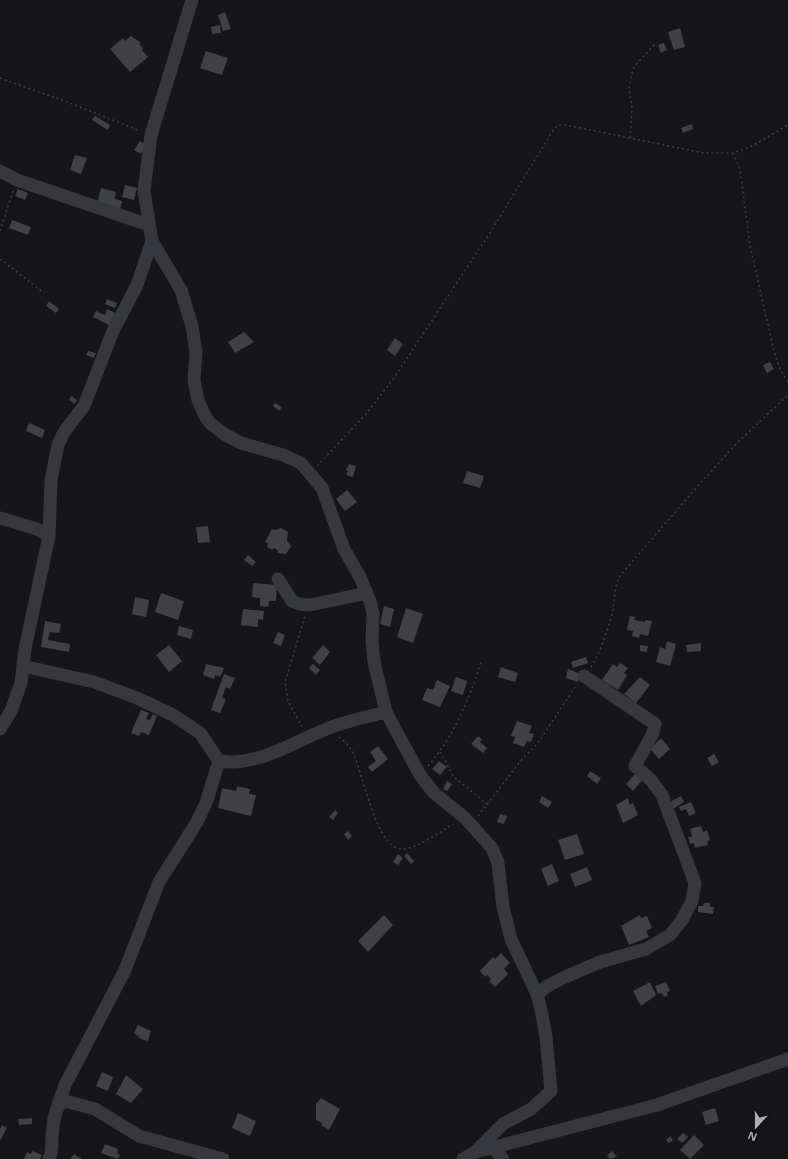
<svg xmlns="http://www.w3.org/2000/svg" width="788" height="1159" viewBox="0 0 788 1159" font-family="'Noto Sans',sans-serif">
<rect width="100%" height="100%" fill="#161618"/>
<g fill="#404145">
<polygon points="225,12 231,29 223,31 218,15"/>
<polygon points="220,25 221,33 212,34 211,27"/>
<polygon points="680,28 685,47 674,50 668,32"/>
<polygon points="131,36 141,43 139,44 143,48 142,50 148,57 130,72 110,49 123,38 125,41"/>
<polygon points="664,43 667,50 661,53 658,45"/>
<polygon points="206,51 228,58 222,75 200,68"/>
<polygon points="95,116 110,125 108,130 92,120"/>
<polygon points="692,124 693,129 683,133 681,128"/>
<polygon points="140,141 146,145 141,154 134,150"/>
<polygon points="75,155 87,158 81,174 70,170"/>
<polygon points="125,185 137,188 134,200 122,197"/>
<polygon points="101,188 116,192 115,199 122,201 120,210 97,204"/>
<polygon points="18,189 28,193 25,200 15,196"/>
<polygon points="12,220 31,227 28,235 9,228"/>
<polygon points="107,299 117,303 115,308 105,304"/>
<polygon points="49,301 59,309 56,313 46,306"/>
<polygon points="107,309 115,313 109,325 93,317 96,311 105,315"/>
<polygon points="244,332 254,342 235,353 228,342"/>
<polygon points="395,338 403,344 395,356 387,350"/>
<polygon points="88,351 96,353 94,358 86,355"/>
<polygon points="770,362 774,369 767,373 763,365"/>
<polygon points="71,396 77,400 75,404 69,400"/>
<polygon points="275,403 282,407 279,411 273,406"/>
<polygon points="29,423 45,430 42,438 26,431"/>
<polygon points="349,464 356,466 353,477 346,475 348,471 346,470"/>
<polygon points="467,471 484,476 480,488 463,483"/>
<polygon points="347,490 357,502 345,511 336,499"/>
<polygon points="208,526 210,542 198,543 196,527"/>
<polygon points="281,528 288,532 287,541 291,546 286,554 277,553 278,550 273,548 273,550 267,547 268,543 265,542 272,529 275,530"/>
<polygon points="248,555 256,562 252,566 244,560"/>
<polygon points="253,583 277,585 276,601 269,601 268,607 260,606 260,598 252,597"/>
<polygon points="161,593 184,601 178,620 155,612"/>
<polygon points="135,597 149,600 146,617 132,614"/>
<polygon points="384,606 394,609 390,627 380,624"/>
<polygon points="406,608 423,614 413,643 397,637"/>
<polygon points="243,609 264,611 263,620 258,619 258,627 241,625"/>
<polygon points="630,616 635,617 634,620 645,622 645,620 652,621 648,636 640,634 639,638 632,636 633,631 627,630"/>
<polygon points="45,621 61,624 59,633 50,632 48,640 70,644 69,652 41,647"/>
<polygon points="179,626 193,630 191,639 177,635"/>
<polygon points="278,632 285,635 281,646 273,643"/>
<polygon points="667,641 676,644 670,666 656,662 660,647 665,649"/>
<polygon points="701,643 701,651 687,652 686,645"/>
<polygon points="169,645 182,661 169,672 156,655"/>
<polygon points="323,645 330,652 320,665 312,658"/>
<polygon points="640,645 648,646 647,652 640,651"/>
<polygon points="586,657 588,663 573,668 571,662"/>
<polygon points="620,663 628,668 624,673 627,675 618,690 602,680 613,664 617,667"/>
<polygon points="206,664 224,668 220,677 215,675 214,679 203,675"/>
<polygon points="313,664 320,670 316,675 309,668"/>
<polygon points="501,667 518,673 515,682 498,677"/>
<polygon points="568,669 581,674 578,682 566,678"/>
<polygon points="224,674 235,678 230,689 226,687 222,698 226,699 220,713 211,710"/>
<polygon points="456,677 467,681 463,695 451,691"/>
<polygon points="640,677 650,685 636,703 624,694"/>
<polygon points="437,680 450,686 440,707 422,700 427,688 433,690"/>
<polygon points="141,710 149,713 146,719 150,720 153,714 157,716 149,735 141,732 139,736 131,733"/>
<polygon points="517,721 532,726 529,733 534,734 531,742 527,741 524,747 513,743 515,737 511,736"/>
<polygon points="478,736 482,739 480,742 487,748 483,753 471,744"/>
<polygon points="661,738 670,749 659,759 650,749"/>
<polygon points="378,746 388,759 372,772 368,767 376,761 370,752"/>
<polygon points="714,754 719,762 712,766 707,758"/>
<polygon points="439,761 447,767 440,775 432,769"/>
<polygon points="590,771 601,778 597,784 587,776"/>
<polygon points="636,773 643,779 633,791 626,784"/>
<polygon points="447,781 452,784 447,791 443,789"/>
<polygon points="237,786 250,789 249,794 256,795 251,816 218,808 222,788 236,791"/>
<polygon points="542,796 552,802 548,808 539,802"/>
<polygon points="681,796 684,802 673,809 670,802"/>
<polygon points="628,798 630,805 633,803 638,815 623,823 616,805"/>
<polygon points="691,802 696,813 689,816 686,809 681,811 679,807"/>
<polygon points="335,810 338,813 333,820 329,817"/>
<polygon points="500,814 507,816 504,824 497,822"/>
<polygon points="701,826 703,832 707,830 710,840 707,841 708,845 695,848 694,843 690,844 688,837 692,836 690,829"/>
<polygon points="348,831 352,836 348,840 344,834"/>
<polygon points="577,834 584,854 565,860 558,840"/>
<polygon points="407,853 414,861 411,864 404,856"/>
<polygon points="398,854 403,858 398,865 393,862"/>
<polygon points="552,864 559,881 548,886 541,869"/>
<polygon points="587,867 592,880 575,887 570,874"/>
<polygon points="704,903 710,903 710,907 714,907 713,914 698,912 698,906 703,906"/>
<polygon points="384,915 393,925 368,952 358,941"/>
<polygon points="640,915 641,918 647,916 652,928 646,931 649,937 629,945 621,926"/>
<polygon points="501,953 510,963 504,969 508,974 495,987 489,981 491,979 487,975 485,977 480,971 493,957 495,959"/>
<polygon points="650,982 656,995 641,1006 633,991"/>
<polygon points="666,982 670,991 667,992 668,995 664,997 662,993 658,994 655,986"/>
<polygon points="138,1025 151,1031 148,1041 141,1039 134,1033"/>
<polygon points="102,1072 113,1077 108,1091 96,1086"/>
<polygon points="126,1075 143,1089 131,1103 116,1094"/>
<polygon points="321,1098 340,1109 329,1130 321,1125 322,1123 316,1120 316,1104"/>
<polygon points="715,1108 719,1121 706,1125 702,1112"/>
<polygon points="238,1113 256,1121 250,1136 232,1128"/>
<polygon points="32,1118 32,1124 19,1125 18,1119"/>
<polygon points="2,1125 7,1128 0,1141 0,1129"/>
<polygon points="683,1133 688,1137 682,1143 677,1139"/>
<polygon points="694,1135 704,1145 690,1159 680,1150"/>
<polygon points="670,1136 673,1140 669,1143 666,1140"/>
<polygon points="105,1144 118,1149 117,1153 120,1155 118,1159 101,1153"/>
<polygon points="32,1151 42,1155 40,1159 24,1159 27,1152 31,1154"/>
<polygon points="612,1151 617,1157 610,1159 607,1155"/>
<polygon points="74,1154 82,1159 70,1159"/>
</g>
<g fill="none" stroke-linecap="round" stroke-linejoin="round">
<g stroke="#3d3f44" stroke-width="1.5" stroke-dasharray="2 3" stroke-linecap="butt">
<polyline points="0,78 75,105 140,131"/>
<polyline points="630,138 632,107 629,89 631,76 634,67 655,44"/>
<polyline points="733,153 740,169 750,246 774,351 780,369 788,382"/>
<polyline points="0,231 13,191"/>
<polyline points="0,259 44,293"/>
<polyline points="317,466 366,414 394,378 491,231 554,129 558,125 566,125 704,153 733,153 752,146 788,125"/>
<path d="M591,667C601,651 607,632 612,614C615,601 614,589 619,577L696,488L738,442L788,395"/>
<polyline points="302,727 288,701 285,682 305,616"/>
<path d="M339,737C344,741 351,747 353,753C363,772 376,851 403,849C418,848 441,831 454,824"/>
<polyline points="440,752 454,777 488,805"/>
<path d="M428,766C455,734 468,702 481,662"/>
<polyline points="478,816 523,758 538,743 577,684"/>
</g>
<g stroke="#37383d" stroke-width="13">
<polyline points="192,0 151,135 144,191 152,241 181,290 192,326 196,353 194,380 198,400 205,416 210,423 224,434 241,443 283,455 301,463 322,488 344,549 360,577 371,604 373,614 372,640 374,662 386,712 420,775 434,793 465,818 492,848 498,863 503,907 511,939 537,994 541,1010 546,1037 551,1091 531,1109 503,1124 475,1152"/>
<polyline points="0,171 17,180 149,225"/>
<polyline points="0,518 37,529 49,536"/>
<polyline points="278,579 292,601 299,604 310,605 367,593"/>
<path d="M23,666L94,682L137,698L173,715L200,733L219,761C259,767 293,742 329,728C347,721 367,717 386,712"/>
<polyline points="0,729 11,711 21,683 25,649 49,536 51,480 58,445 64,432 84,406 113,331 137,285 152,241"/>
<polyline points="537,994 549,985 565,977 600,962 646,949 670,935 682,920 692,901 695,883 662,795 651,780 635,766 653,733 655,724 584,676"/>
<polyline points="58,1105 65,1085 125,970 159,882 197,822 206,803 219,761"/>
<polyline points="493,1148 503,1159"/>
<path d="M49,1159L51,1154C53,1141 50,1106 65,1101L95,1109L139,1136L223,1159"/>
<polyline points="463,1159 475,1152 657,1105 788,1059"/>
</g>
</g>
<g transform="translate(756 1127) rotate(201)" stroke="#111113" stroke-width="3" paint-order="stroke">
<path d="M0-3L7 15L0 10L-7 15Z" fill="#a8adb8"/>
<text y="-6" font-size="11" font-weight="bold" text-anchor="middle" fill="#a8adb8">N</text>
</g>
</svg>
